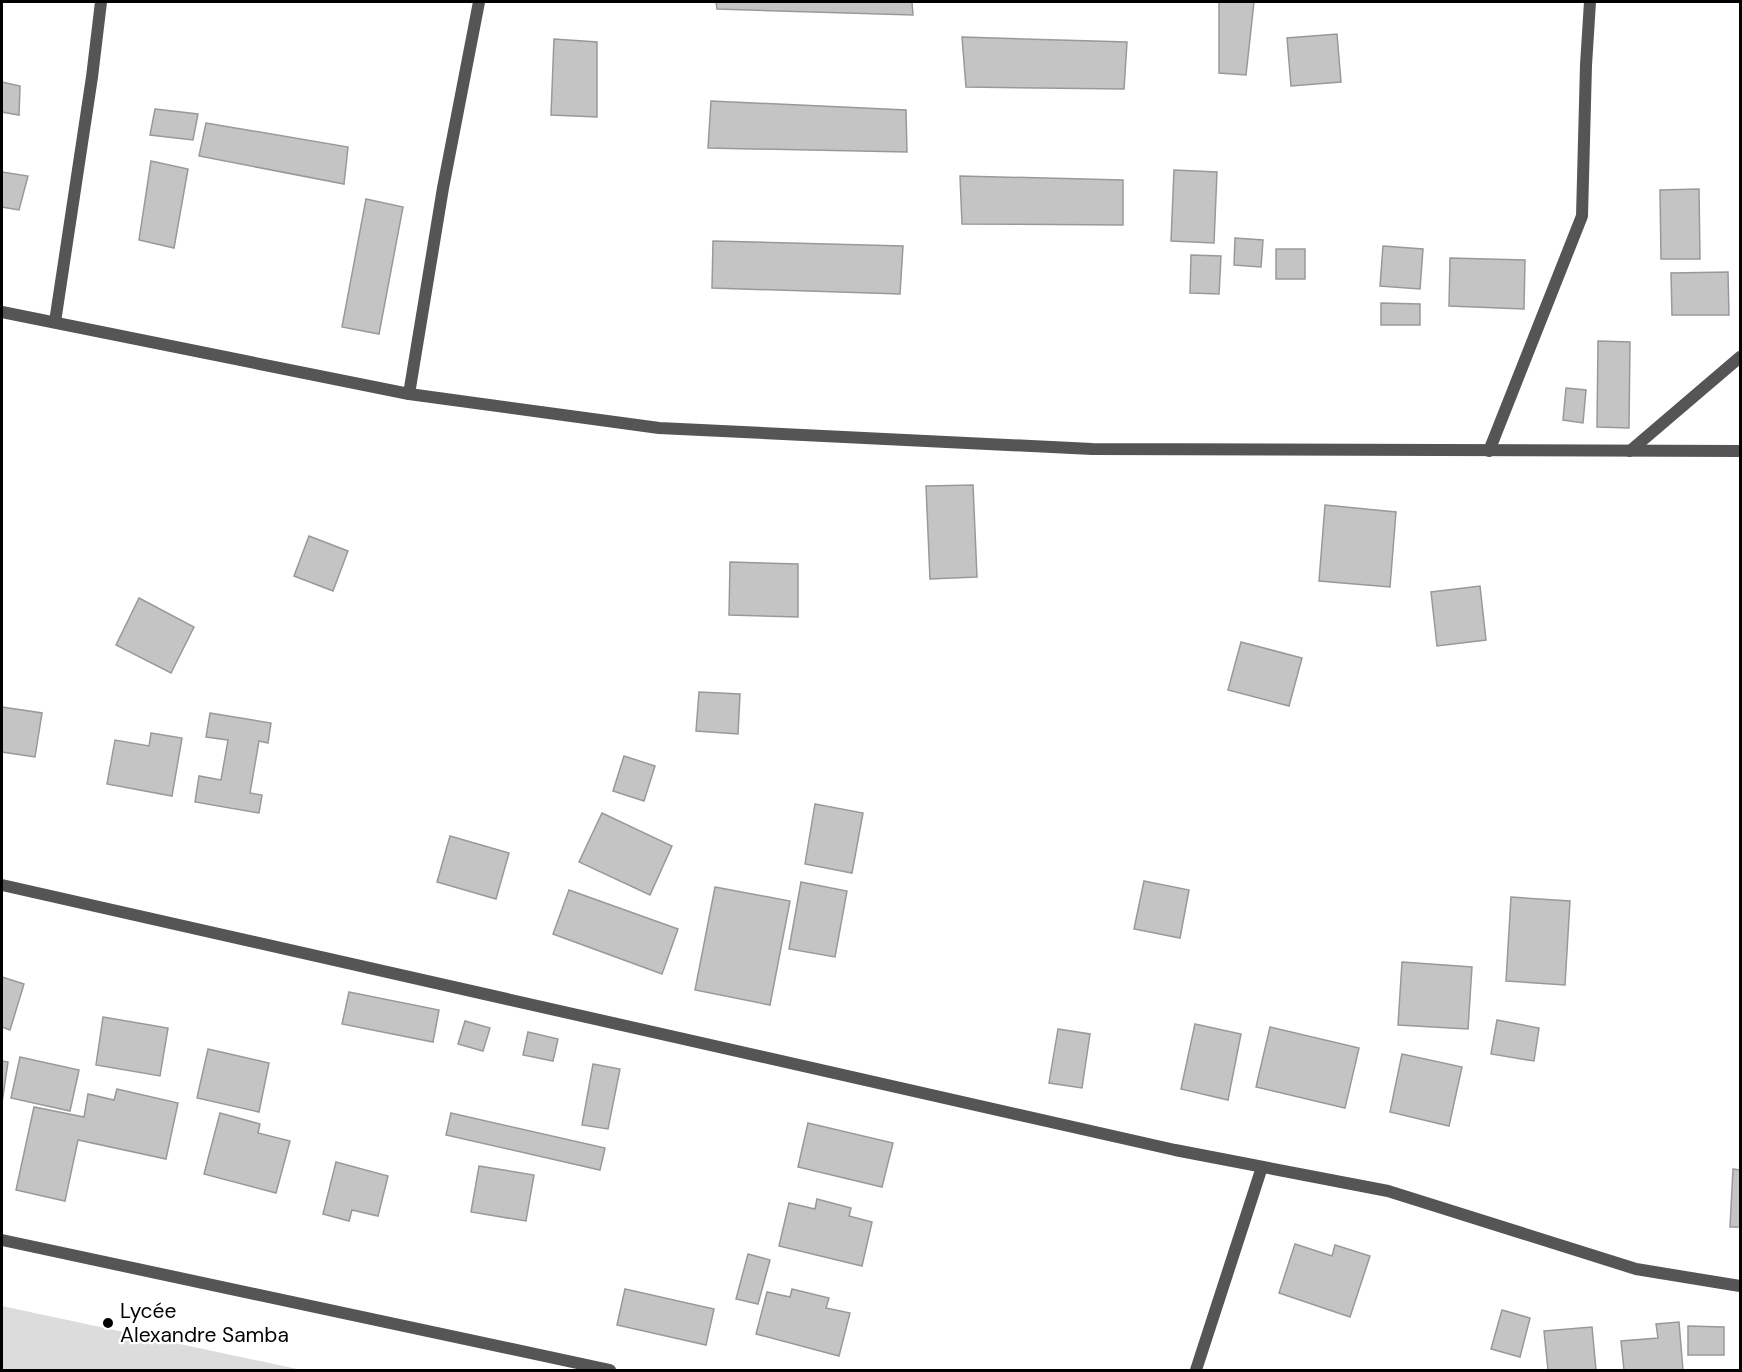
<svg xmlns="http://www.w3.org/2000/svg" width="1742" height="1372" viewBox="0 0 1742 1372" font-family="'DM Sans',sans-serif">
<rect width="100%" height="100%" fill="#fff"/>
<polygon fill="#dcdcdc" points="2,1306 302,1370 2,1370"/>
<g fill="#c4c4c4" stroke="#999" stroke-width="1.5">
<polygon points="716,2 912,2 913,15 717,9"/>
<polygon points="1219,2 1254,2 1246,75 1219,73"/>
<polygon points="1337,34 1341,82 1291,86 1287,38"/>
<polygon points="962,37 1127,42 1124,89 966,87"/>
<polygon points="554,39 597,42 597,117 551,115"/>
<polygon points="2,82 20,86 19,115 2,112"/>
<polygon points="711,101 906,110 907,152 708,148"/>
<polygon points="155,109 198,114 193,140 150,135"/>
<polygon points="206,123 348,147 344,184 199,156"/>
<polygon points="151,161 188,169 174,248 139,240"/>
<polygon points="1174,170 1217,172 1214,243 1171,241"/>
<polygon points="2,172 28,176 19,210 2,207"/>
<polygon points="960,176 1123,180 1123,225 962,224"/>
<polygon points="1699,189 1700,259 1661,259 1660,190"/>
<polygon points="366,199 403,207 379,334 342,327"/>
<polygon points="1235,238 1263,240 1261,267 1234,265"/>
<polygon points="713,241 903,246 900,294 712,288"/>
<polygon points="1383,246 1423,249 1420,289 1380,286"/>
<rect x="1276" y="249" width="29" height="30"/>
<polygon points="1191,255 1221,256 1219,294 1190,293"/>
<polygon points="1450,258 1525,260 1524,309 1449,306"/>
<polygon points="1728,272 1729,315 1672,315 1671,273"/>
<polygon points="1381,303 1420,304 1420,325 1381,325"/>
<polygon points="1598,341 1630,342 1629,428 1597,427"/>
<polygon points="1566,388 1586,390 1583,423 1563,420"/>
<polygon points="973,485 977,577 930,579 926,486"/>
<polygon points="1325,505 1396,512 1390,587 1319,581"/>
<polygon points="309,536 348,551 333,591 294,576"/>
<polygon points="730,562 798,564 798,617 729,615"/>
<polygon points="1480,586 1486,640 1437,646 1431,592"/>
<polygon points="139,598 194,627 171,673 116,645"/>
<polygon points="1241,642 1302,658 1289,706 1228,690"/>
<polygon points="699,692 740,694 738,734 696,731"/>
<polygon points="2,707 42,713 35,757 2,752"/>
<polygon points="210,713 271,723 268,743 259,741 250,793 262,795 259,813 195,802 199,776 221,780 228,740 206,737"/>
<polygon points="151,733 182,738 172,796 107,784 115,740 149,746"/>
<polygon points="624,756 655,766 644,801 613,791"/>
<polygon points="815,804 863,813 852,873 805,864"/>
<polygon points="602,813 672,846 650,895 579,862"/>
<polygon points="450,836 509,853 496,899 437,882"/>
<polygon points="1144,881 1189,890 1180,938 1134,929"/>
<polygon points="801,882 847,891 835,957 789,949"/>
<polygon points="715,887 790,901 770,1005 695,990"/>
<polygon points="569,890 678,929 662,974 553,934"/>
<polygon points="1511,897 1570,901 1565,985 1506,981"/>
<polygon points="1402,962 1472,967 1468,1029 1398,1025"/>
<polygon points="2,977 24,984 10,1030 2,1027"/>
<polygon points="349,992 439,1010 433,1042 342,1024"/>
<polygon points="103,1017 168,1028 160,1076 96,1065"/>
<polygon points="1497,1020 1539,1028 1534,1061 1491,1054"/>
<polygon points="465,1021 490,1028 483,1051 458,1044"/>
<polygon points="1195,1024 1241,1034 1228,1100 1181,1089"/>
<polygon points="1270,1027 1359,1048 1345,1108 1256,1087"/>
<polygon points="1058,1029 1090,1034 1082,1088 1049,1083"/>
<polygon points="528,1032 558,1039 553,1061 523,1055"/>
<polygon points="208,1049 269,1063 259,1112 197,1098"/>
<polygon points="1402,1054 1462,1067 1449,1126 1390,1112"/>
<polygon points="20,1057 79,1070 70,1111 11,1098"/>
<polygon points="2,1061 8,1062 2,1103"/>
<polygon points="593,1064 620,1069 608,1129 582,1125"/>
<polygon points="117,1089 178,1103 166,1159 78,1140 65,1201 16,1190 34,1107 84,1117 88,1094 114,1100"/>
<polygon points="220,1113 260,1124 258,1133 290,1141 276,1193 204,1174"/>
<polygon points="451,1113 605,1148 600,1170 446,1135"/>
<polygon points="808,1123 893,1143 882,1187 798,1167"/>
<polygon points="336,1162 388,1176 378,1216 352,1210 349,1221 323,1214"/>
<polygon points="479,1166 534,1175 526,1221 471,1212"/>
<polygon points="1733,1169 1740,1170 1740,1227 1730,1227"/>
<polygon points="817,1199 851,1208 849,1216 872,1222 862,1266 779,1246 789,1203 815,1209"/>
<polygon points="1295,1244 1332,1256 1335,1245 1370,1256 1350,1317 1279,1293"/>
<polygon points="748,1254 770,1260 758,1304 736,1299"/>
<polygon points="625,1289 714,1309 706,1345 617,1325"/>
<polygon points="792,1289 829,1298 826,1308 850,1313 839,1356 756,1334 767,1292 790,1297"/>
<polygon points="1502,1310 1530,1318 1520,1357 1491,1349"/>
<polygon points="1679,1322 1683,1370 1624,1370 1621,1341 1658,1338 1656,1324"/>
<polygon points="1688,1326 1724,1327 1724,1355 1688,1355"/>
<polygon points="1592,1327 1596,1370 1548,1370 1544,1331"/>
</g>
<g fill="none" stroke-linecap="round" stroke-linejoin="round">
<g stroke="#555" stroke-width="12">
<polyline points="2,312 409,394 659,428 1092,449 1740,451"/>
<polyline points="55,322 92,77 101,2"/>
<polyline points="409,394 443,188 479,2"/>
<polyline points="1489,451 1582,216 1586,65 1590,2"/>
<polyline points="1630,451 1740,357"/>
<polyline points="2,885 1175,1150 1388,1191 1636,1269 1740,1286"/>
<polyline points="2,1240 610,1370"/>
<polyline points="1196,1370 1262,1167"/>
</g>
</g>
<circle fill="#000" stroke="#fff" stroke-width="2" cx="108" cy="1323" r="6"/>
<g text-anchor="middle" dominant-baseline="central" stroke-width="4.5" stroke-linejoin="round" paint-order="stroke">
<g font-size="21" fill="#000" stroke="#fff" text-anchor="start">
<text x="120" y="1311">Lycée<tspan x="120" dy="24">Alexandre Samba</tspan></text>
</g>
</g>
<rect width="1742" height="1372" fill="none" stroke="#000000" stroke-width="6"/>
</svg>
